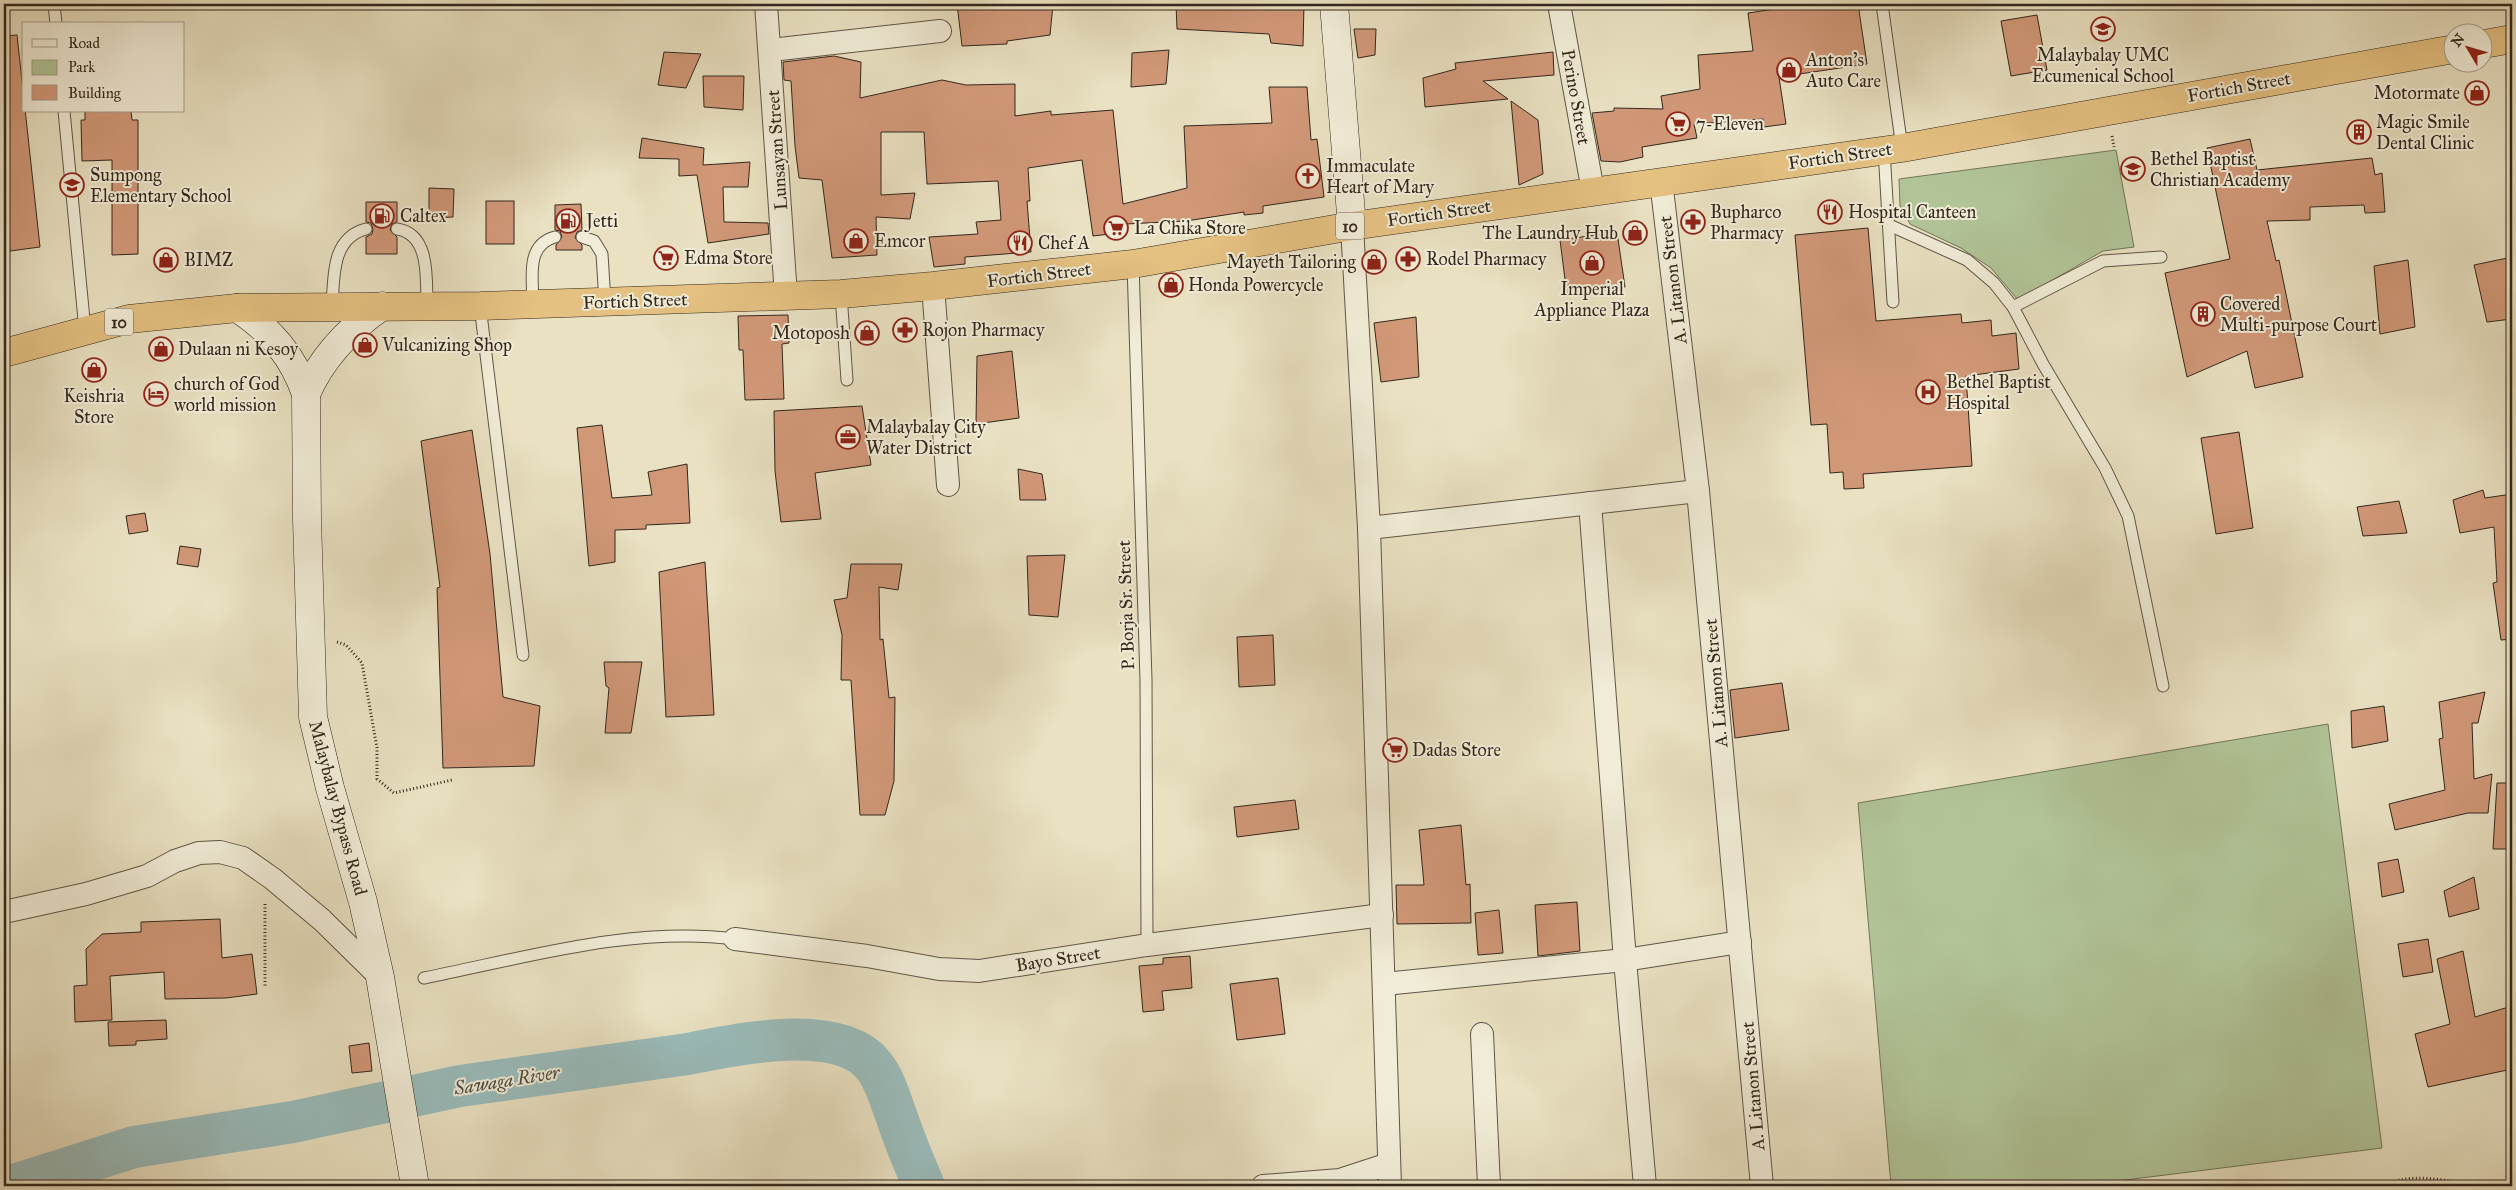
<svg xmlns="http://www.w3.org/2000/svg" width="2516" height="1190" viewBox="0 0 2516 1190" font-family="'IM FELL Great Primer',serif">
<rect width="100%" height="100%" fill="#e9e1c2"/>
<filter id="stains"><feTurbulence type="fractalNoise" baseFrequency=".004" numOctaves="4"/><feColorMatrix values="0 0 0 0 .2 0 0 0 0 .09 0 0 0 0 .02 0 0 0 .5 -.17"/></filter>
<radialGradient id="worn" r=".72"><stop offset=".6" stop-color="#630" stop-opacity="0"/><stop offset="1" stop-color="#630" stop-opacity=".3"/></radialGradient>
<g fill="#b1c498" stroke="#72765a">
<polygon points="2116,150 2134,247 2103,251 2018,300 1991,268 1961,248 1910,224 1900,206 1899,179"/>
<polygon points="2328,724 2382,1148 2077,1186 1891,1186 1858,803"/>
</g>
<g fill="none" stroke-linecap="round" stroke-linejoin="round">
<path stroke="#9abcbb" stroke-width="42" d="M11,1186L134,1147L293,1122L460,1086L688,1054C736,1044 840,1022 874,1066C885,1080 890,1099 896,1115C904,1139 914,1163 924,1186"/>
</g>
<g fill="#d19878" stroke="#33271c">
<polygon points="957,4 1053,4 1050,35 1007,41 1007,44 962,46"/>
<polygon points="1176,4 1304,4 1303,46 1271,43 1269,34 1177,29"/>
<polygon points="1808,4 1858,4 1867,64 1779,77 1786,124 1764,127 1763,119 1694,124 1697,138 1642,147 1643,157 1620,162 1601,161 1592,113 1614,111 1614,108 1663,109 1661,96 1700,89 1698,55 1753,51 1748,13"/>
<polygon points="2037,15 2047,70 2011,76 2001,21"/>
<polygon points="1354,29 1376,29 1375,55 1358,58"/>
<polygon points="17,35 40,247 10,251 4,193 4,36"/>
<polygon points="1169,50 1166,84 1131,87 1132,53"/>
<polygon points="664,52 701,54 686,88 658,85"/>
<polygon points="1553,52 1554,75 1483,81 1508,99 1425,107 1423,78 1456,69 1455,63"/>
<polygon points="834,56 861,62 860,98 942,80 966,85 1015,84 1015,116 1051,111 1051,115 1113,110 1123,204 1187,188 1184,126 1272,123 1269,87 1307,87 1311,140 1317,139 1324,197 1263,206 1263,213 1244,215 1244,212 1186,221 1126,224 1127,232 1093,236 1082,160 1028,168 1030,201 1027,201 1031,252 965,257 965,264 934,267 929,237 978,234 976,222 1001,220 998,181 927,184 924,132 881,132 881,195 915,193 910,219 876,217 877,255 832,258 822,180 799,178 795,146 791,81 784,80 783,62"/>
<polygon points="703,76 744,76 743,110 704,107"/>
<polygon points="1511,101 1538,120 1543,174 1519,185"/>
<polygon points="85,111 131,111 132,120 138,120 138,254 112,255 112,160 82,161 81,120 85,120"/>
<polygon points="642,138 704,148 703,165 750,162 748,187 723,187 724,222 768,223 769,234 708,243 697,175 679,176 679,159 639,158"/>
<polygon points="2250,139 2257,170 2372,158 2375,175 2382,173 2385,212 2365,213 2364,205 2310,207 2310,220 2267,221 2276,261 2279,260 2303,377 2255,388 2247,351 2187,377 2165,273 2230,259 2207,148"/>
<polygon points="429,188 454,189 453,217 429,218"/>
<rect x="486" y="201" width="28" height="43"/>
<polygon points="366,202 397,202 397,222 392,224 390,230 397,237 397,254 366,254 366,237 372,234 373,229 371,223 366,222"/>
<polygon points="581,204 582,230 577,232 575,238 582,245 582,250 556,250 556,245 562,237 560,231 555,230 555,205"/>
<polygon points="1868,228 1876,321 1961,314 1962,323 1991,320 1992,336 2016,333 2019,369 1966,376 1972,466 1863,474 1864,488 1844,489 1843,472 1830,473 1827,424 1811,425 1795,235"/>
<polygon points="1617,232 1625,287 1567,295 1560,240"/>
<polygon points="2512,257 2512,319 2487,322 2474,265"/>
<polygon points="2408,260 2415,327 2380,334 2374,266"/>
<polygon points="788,315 789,343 782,344 784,399 745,400 743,350 739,350 738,316"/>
<polygon points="1416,317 1419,377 1381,382 1374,323"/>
<polygon points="1012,351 1019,418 976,424 977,356"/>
<polygon points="862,406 871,465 815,473 821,519 781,522 775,471 774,411"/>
<polygon points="602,425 612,498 652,495 648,472 687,464 690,523 646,525 646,529 615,530 615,562 589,566 577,428"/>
<polygon points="472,430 490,554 503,697 540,706 534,766 443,768 437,588 440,587 421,441"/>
<polygon points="2239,432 2253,528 2216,534 2201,438"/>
<polygon points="1018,469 1042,474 1046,500 1020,500"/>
<polygon points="2483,490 2485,498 2512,494 2512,639 2501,640 2493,583 2497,582 2494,527 2460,533 2453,500"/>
<polygon points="2399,501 2407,533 2363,536 2357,507"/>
<polygon points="145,513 148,531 129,534 126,516"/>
<polygon points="180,546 201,549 198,567 177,564"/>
<polygon points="1065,555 1058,617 1029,615 1027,556"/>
<polygon points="705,562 714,715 666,717 659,572"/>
<polygon points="851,564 902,564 898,590 879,587 880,640 883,639 889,698 895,697 894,781 885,815 860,815 851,680 841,680 842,635 834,600 847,598"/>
<polygon points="1273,635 1275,685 1239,687 1237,637"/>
<polygon points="604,662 642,662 631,733 605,733 609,688 606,686"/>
<polygon points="1782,683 1789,730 1735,738 1730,690"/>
<polygon points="2485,692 2478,723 2472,723 2474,779 2492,774 2488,813 2468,813 2395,830 2389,804 2445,790 2439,739 2443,738 2439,702"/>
<polygon points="2384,706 2388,741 2352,748 2351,711"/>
<polygon points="2497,783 2512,783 2512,849 2493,849"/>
<polygon points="1295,800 1299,829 1237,837 1234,807"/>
<polygon points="1461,825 1466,885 1470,884 1471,923 1397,924 1396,885 1424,885 1419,830"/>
<polygon points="2398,859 2404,892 2382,897 2378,863"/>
<polygon points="2474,877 2479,909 2449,917 2444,891"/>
<polygon points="1577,902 1580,951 1538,956 1535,905"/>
<polygon points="1499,910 1503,953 1478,955 1475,913"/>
<polygon points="220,919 222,958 252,954 257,994 226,998 165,999 164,972 110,976 112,1020 75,1022 74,986 87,985 86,949 102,934 141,932 141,922"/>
<polygon points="2428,939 2433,972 2403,977 2398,944"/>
<polygon points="2463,951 2475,1017 2512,1006 2512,1069 2428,1087 2415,1034 2450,1024 2437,959"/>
<polygon points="1190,956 1192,988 1162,991 1164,1010 1143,1012 1139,966 1163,964 1163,958"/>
<polygon points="1278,978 1285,1034 1237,1040 1230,984"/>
<polygon points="166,1020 167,1039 136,1041 136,1045 109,1046 108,1022"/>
<polygon points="369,1043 372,1071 352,1073 349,1046"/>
</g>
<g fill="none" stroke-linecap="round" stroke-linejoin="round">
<g stroke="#605646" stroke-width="13">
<g id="lane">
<polyline points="54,4 56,24"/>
<polyline points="1882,4 1902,148"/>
<polyline points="64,111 85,330"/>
<polyline points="1884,150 1893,302"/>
<polyline points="1889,225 1967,260 1994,283 2013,307 2043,364 2105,468 2128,516 2163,686"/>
<path d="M397,229C431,234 426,281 427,306"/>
<polyline points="582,237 594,241 602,254 605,302"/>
<polyline points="1133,264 1146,680 1147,945"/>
<polyline points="841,294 847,380"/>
<path d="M533,304C533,279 525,245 555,237"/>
<polyline points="480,306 523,655"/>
<path d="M332,307C334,278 331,238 366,229"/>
<polyline points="2013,307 2103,261 2161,257"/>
<path d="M424,978C525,958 631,926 735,939"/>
</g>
</g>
<g stroke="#605646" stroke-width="24">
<g id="street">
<polyline points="766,4 786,296"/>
<polyline points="1559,4 1593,191"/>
<polyline points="771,50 940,31"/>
<polyline points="1661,181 1698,491 1762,1186"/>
<polyline points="1352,226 1369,528 1390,1186"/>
<polyline points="933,286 948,485"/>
<polyline points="1590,503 1625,960 1645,1186"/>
<polyline points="1369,528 1698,491"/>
<polyline points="4,912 86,894 147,876 175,861 199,853 220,852 243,858 273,879 322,920 380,977"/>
<polyline points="735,939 867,956 939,969 979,971 1147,945 1382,915"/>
<polyline points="1384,984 1625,960 1740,942"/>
<polyline points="1482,1034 1489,1186"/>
<polyline points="1263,1186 1340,1180 1389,1164"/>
</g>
</g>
<g stroke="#33271c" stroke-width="29">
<g id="secondary">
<polyline points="1334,4 1352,226"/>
<path d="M237,308C271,330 293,356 306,394L307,519L313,717L330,788L363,902L380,977L415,1186"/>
<path d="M306,394C322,357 349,329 382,306"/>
</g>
</g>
<g stroke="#33271c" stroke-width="29">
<g id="highway">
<polyline points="2484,44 2512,39"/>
<polyline points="4,353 129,319 237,308 480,306 841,294 933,286 1133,264 1352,226 1902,148 2454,49"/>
</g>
</g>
<g stroke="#33271c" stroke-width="3" stroke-dasharray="1 2.5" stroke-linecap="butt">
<polyline points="2112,136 2114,147"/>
<polyline points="337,642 346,645 362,663 377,748 377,779 394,793 452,780"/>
<polyline points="265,904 265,987"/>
<path d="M2382,1186C2410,1172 2446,1180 2475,1186"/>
</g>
<use href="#lane" stroke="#f1ecd7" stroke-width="11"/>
<use href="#street" stroke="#f1ecd7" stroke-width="22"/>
<use href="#secondary" stroke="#f1ecd7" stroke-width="28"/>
<use href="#highway" stroke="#e4c081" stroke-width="28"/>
</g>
<defs>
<g id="school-ring" transform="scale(1.25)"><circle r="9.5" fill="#f1ecd7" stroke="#8f2418" stroke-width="1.5"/><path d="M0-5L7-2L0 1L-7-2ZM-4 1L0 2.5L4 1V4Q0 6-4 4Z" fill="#8f2418"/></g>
<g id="shop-ring" transform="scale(1.25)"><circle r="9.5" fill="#f1ecd7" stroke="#8f2418" stroke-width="1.5"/><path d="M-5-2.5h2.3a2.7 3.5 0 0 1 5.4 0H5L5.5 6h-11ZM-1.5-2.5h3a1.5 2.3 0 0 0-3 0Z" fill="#8f2418"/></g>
<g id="supermarket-ring" transform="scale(1.25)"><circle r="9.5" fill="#f1ecd7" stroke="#8f2418" stroke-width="1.5"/><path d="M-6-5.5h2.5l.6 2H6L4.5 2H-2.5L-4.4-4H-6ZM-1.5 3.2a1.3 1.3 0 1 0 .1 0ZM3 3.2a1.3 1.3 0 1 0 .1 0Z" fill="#8f2418"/></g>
<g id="building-ring" transform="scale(1.25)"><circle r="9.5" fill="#f1ecd7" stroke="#8f2418" stroke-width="1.5"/><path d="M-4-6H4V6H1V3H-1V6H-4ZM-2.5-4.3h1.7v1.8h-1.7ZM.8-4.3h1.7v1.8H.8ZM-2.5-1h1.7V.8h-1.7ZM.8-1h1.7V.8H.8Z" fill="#8f2418"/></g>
<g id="church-ring" transform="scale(1.25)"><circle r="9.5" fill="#f1ecd7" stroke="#8f2418" stroke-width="1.5"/><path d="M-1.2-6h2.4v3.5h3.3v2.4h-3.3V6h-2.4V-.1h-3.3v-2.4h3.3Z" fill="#8f2418"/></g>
<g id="restaurant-ring" transform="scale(1.25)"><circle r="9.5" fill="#f1ecd7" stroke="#8f2418" stroke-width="1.5"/><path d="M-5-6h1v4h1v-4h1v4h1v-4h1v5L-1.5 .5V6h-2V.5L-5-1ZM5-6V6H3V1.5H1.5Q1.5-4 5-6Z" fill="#8f2418"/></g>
<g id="fuel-ring" transform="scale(1.25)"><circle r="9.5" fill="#f1ecd7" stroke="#8f2418" stroke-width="1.5"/><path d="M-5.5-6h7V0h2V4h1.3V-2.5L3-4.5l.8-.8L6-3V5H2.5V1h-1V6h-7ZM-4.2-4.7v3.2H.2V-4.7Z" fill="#8f2418"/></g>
<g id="pharmacy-ring" transform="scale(1.25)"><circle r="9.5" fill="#f1ecd7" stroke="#8f2418" stroke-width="1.5"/><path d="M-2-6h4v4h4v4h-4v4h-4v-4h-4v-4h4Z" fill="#8f2418"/></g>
<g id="hospital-ring" transform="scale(1.25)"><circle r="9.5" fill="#f1ecd7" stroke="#8f2418" stroke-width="1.5"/><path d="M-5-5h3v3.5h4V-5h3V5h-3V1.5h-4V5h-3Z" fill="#8f2418"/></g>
<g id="hotel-ring" transform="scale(1.25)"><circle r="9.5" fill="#f1ecd7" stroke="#8f2418" stroke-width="1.5"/><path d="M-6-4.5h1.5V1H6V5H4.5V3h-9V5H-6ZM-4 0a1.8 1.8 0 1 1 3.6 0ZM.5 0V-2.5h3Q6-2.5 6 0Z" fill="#8f2418"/></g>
<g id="office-ring" transform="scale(1.25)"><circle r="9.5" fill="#f1ecd7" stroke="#8f2418" stroke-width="1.5"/><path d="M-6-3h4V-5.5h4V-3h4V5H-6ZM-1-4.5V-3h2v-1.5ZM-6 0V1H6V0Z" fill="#8f2418"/></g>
</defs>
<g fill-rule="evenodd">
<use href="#school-ring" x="2103" y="29"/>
<use href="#shop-ring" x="1789" y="70"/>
<use href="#shop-ring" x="2477" y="93"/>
<use href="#supermarket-ring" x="1678" y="124"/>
<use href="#building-ring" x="2359" y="132"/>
<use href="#school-ring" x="2133" y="169"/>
<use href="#church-ring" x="1308" y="176"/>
<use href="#school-ring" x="72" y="185"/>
<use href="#restaurant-ring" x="1830" y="212"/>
<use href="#fuel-ring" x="382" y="216"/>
<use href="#fuel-ring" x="568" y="221"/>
<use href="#pharmacy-ring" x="1693" y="222"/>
<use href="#supermarket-ring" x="1116" y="228"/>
<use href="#shop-ring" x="1635" y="233"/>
<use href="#shop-ring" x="856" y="241"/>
<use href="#restaurant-ring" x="1020" y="243"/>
<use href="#supermarket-ring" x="666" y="258"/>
<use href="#pharmacy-ring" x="1408" y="259"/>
<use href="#shop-ring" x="166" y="260"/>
<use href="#shop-ring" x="1374" y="262"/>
<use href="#shop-ring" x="1592" y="263"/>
<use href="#shop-ring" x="1171" y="285"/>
<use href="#building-ring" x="2203" y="314"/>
<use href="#pharmacy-ring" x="905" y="330"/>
<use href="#shop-ring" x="867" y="333"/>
<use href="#shop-ring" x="365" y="345"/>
<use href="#shop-ring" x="161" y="349"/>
<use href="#shop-ring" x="94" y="370"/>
<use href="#hospital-ring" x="1928" y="392"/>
<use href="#hotel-ring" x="156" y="394"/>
<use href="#office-ring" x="848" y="437"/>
<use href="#supermarket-ring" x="1395" y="750"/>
</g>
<g text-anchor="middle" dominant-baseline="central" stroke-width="4" stroke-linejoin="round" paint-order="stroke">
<g fill="#f1ecd7" stroke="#6c6254" stroke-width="1">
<rect x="1336" y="212.5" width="28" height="27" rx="4"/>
<rect x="105" y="308.5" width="28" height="27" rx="4"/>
</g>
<g font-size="16" font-weight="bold" fill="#33271c">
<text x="1350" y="226">10</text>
<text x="119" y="322">10</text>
</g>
<g font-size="18" fill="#33271c" stroke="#f1ecd7" text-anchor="start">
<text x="2103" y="55" text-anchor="middle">Malaybalay UMC<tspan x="2103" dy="21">Ecumenical School</tspan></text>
<text x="1806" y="60">Anton's<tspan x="1806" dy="21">Auto Care</tspan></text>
<text x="2460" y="93" text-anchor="end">Motormate</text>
<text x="2376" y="122">Magic Smile<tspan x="2376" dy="21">Dental Clinic</tspan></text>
<text x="1696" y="124">7-Eleven</text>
<text x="2150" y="159">Bethel Baptist<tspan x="2150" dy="21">Christian Academy</tspan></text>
<text x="1326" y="166">Immaculate<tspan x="1326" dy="21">Heart of Mary</tspan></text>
<text x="90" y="175">Sumpong<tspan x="90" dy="21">Elementary School</tspan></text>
<text x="1710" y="212">Bupharco<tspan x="1710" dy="21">Pharmacy</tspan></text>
<text x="1848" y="212">Hospital Canteen</text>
<text x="400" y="216">Caltex</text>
<text x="586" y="221">Jetti</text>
<text x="1134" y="228">La Chika Store</text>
<text x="1618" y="233" text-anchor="end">The Laundry Hub</text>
<text x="874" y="241">Emcor</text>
<text x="1038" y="243">Chef A</text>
<text x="684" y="258">Edma Store</text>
<text x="1426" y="259">Rodel Pharmacy</text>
<text x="184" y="260">BIMZ</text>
<text x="1356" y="262" text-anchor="end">Mayeth Tailoring</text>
<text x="1188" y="285">Honda Powercycle</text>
<text x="1592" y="289" text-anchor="middle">Imperial<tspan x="1592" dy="21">Appliance Plaza</tspan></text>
<text x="2220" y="304">Covered<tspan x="2220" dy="21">Multi-purpose Court</tspan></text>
<text x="922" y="330">Rojon Pharmacy</text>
<text x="850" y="333" text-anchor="end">Motoposh</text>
<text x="382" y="345">Vulcanizing Shop</text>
<text x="178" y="349">Dulaan ni Kesoy</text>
<text x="1946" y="382">Bethel Baptist<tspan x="1946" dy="21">Hospital</tspan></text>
<text x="174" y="384">church of God<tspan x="174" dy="21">world mission</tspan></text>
<text x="94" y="396" text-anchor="middle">Keishria<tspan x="94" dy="21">Store</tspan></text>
<text x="866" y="427">Malaybalay City<tspan x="866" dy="21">Water District</tspan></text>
<text x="1412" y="750">Dadas Store</text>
</g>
<g font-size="18" fill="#33271c" stroke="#f1ecd7">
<text transform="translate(2239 87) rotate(-10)">Fortich Street</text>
<text transform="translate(1576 97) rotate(80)">Perino Street</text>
<text transform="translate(777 150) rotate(-94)">Lunsayan Street</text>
<text transform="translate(1840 156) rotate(-8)">Fortich Street</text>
<text transform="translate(1439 213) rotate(-8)">Fortich Street</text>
<text transform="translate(1039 275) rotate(-7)">Fortich Street</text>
<text transform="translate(1673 280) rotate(-97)">A. Litanon Street</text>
<text transform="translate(635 301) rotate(-2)">Fortich Street</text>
<text transform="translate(1126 605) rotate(-92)">P. Borja Sr. Street</text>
<text transform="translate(1716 683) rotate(-95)">A. Litanon Street</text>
<text transform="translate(338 808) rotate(75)">Malaybalay Bypass Road</text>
<text transform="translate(1058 959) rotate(-9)">Bayo Street</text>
<text transform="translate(1753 1086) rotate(-95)">A. Litanon Street</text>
</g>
<g font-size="19" font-style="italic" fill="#4d4c44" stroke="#f1ecd7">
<text transform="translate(507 1080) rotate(-9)">Sawaga River</text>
</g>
</g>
<rect width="2516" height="1190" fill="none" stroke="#e9e1c2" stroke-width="20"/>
<rect x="5" y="5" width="2506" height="1180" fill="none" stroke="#33271c" stroke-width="2.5"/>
<rect x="10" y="10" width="2496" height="1170" fill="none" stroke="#33271c"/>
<rect x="22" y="22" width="162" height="90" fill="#f1ecd7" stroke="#a59d8c"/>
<rect x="32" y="39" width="25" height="8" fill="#f1ecd7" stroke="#a59d8c"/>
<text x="68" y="48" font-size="15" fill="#33271c">Road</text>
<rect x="32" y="60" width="25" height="15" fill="#b1c498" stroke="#a59d8c"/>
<text x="68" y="72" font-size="15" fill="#33271c">Park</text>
<rect x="32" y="85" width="25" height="15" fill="#d19878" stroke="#a59d8c"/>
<text x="68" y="98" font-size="15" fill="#33271c">Building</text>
<g transform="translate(2468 48) rotate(308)"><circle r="24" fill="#f1ecd7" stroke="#a59d8c"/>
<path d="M0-4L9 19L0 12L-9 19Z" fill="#8f2418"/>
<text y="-8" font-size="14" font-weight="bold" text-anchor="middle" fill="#33271c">N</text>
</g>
<rect width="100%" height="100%" filter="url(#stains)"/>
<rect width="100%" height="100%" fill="url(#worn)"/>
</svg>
